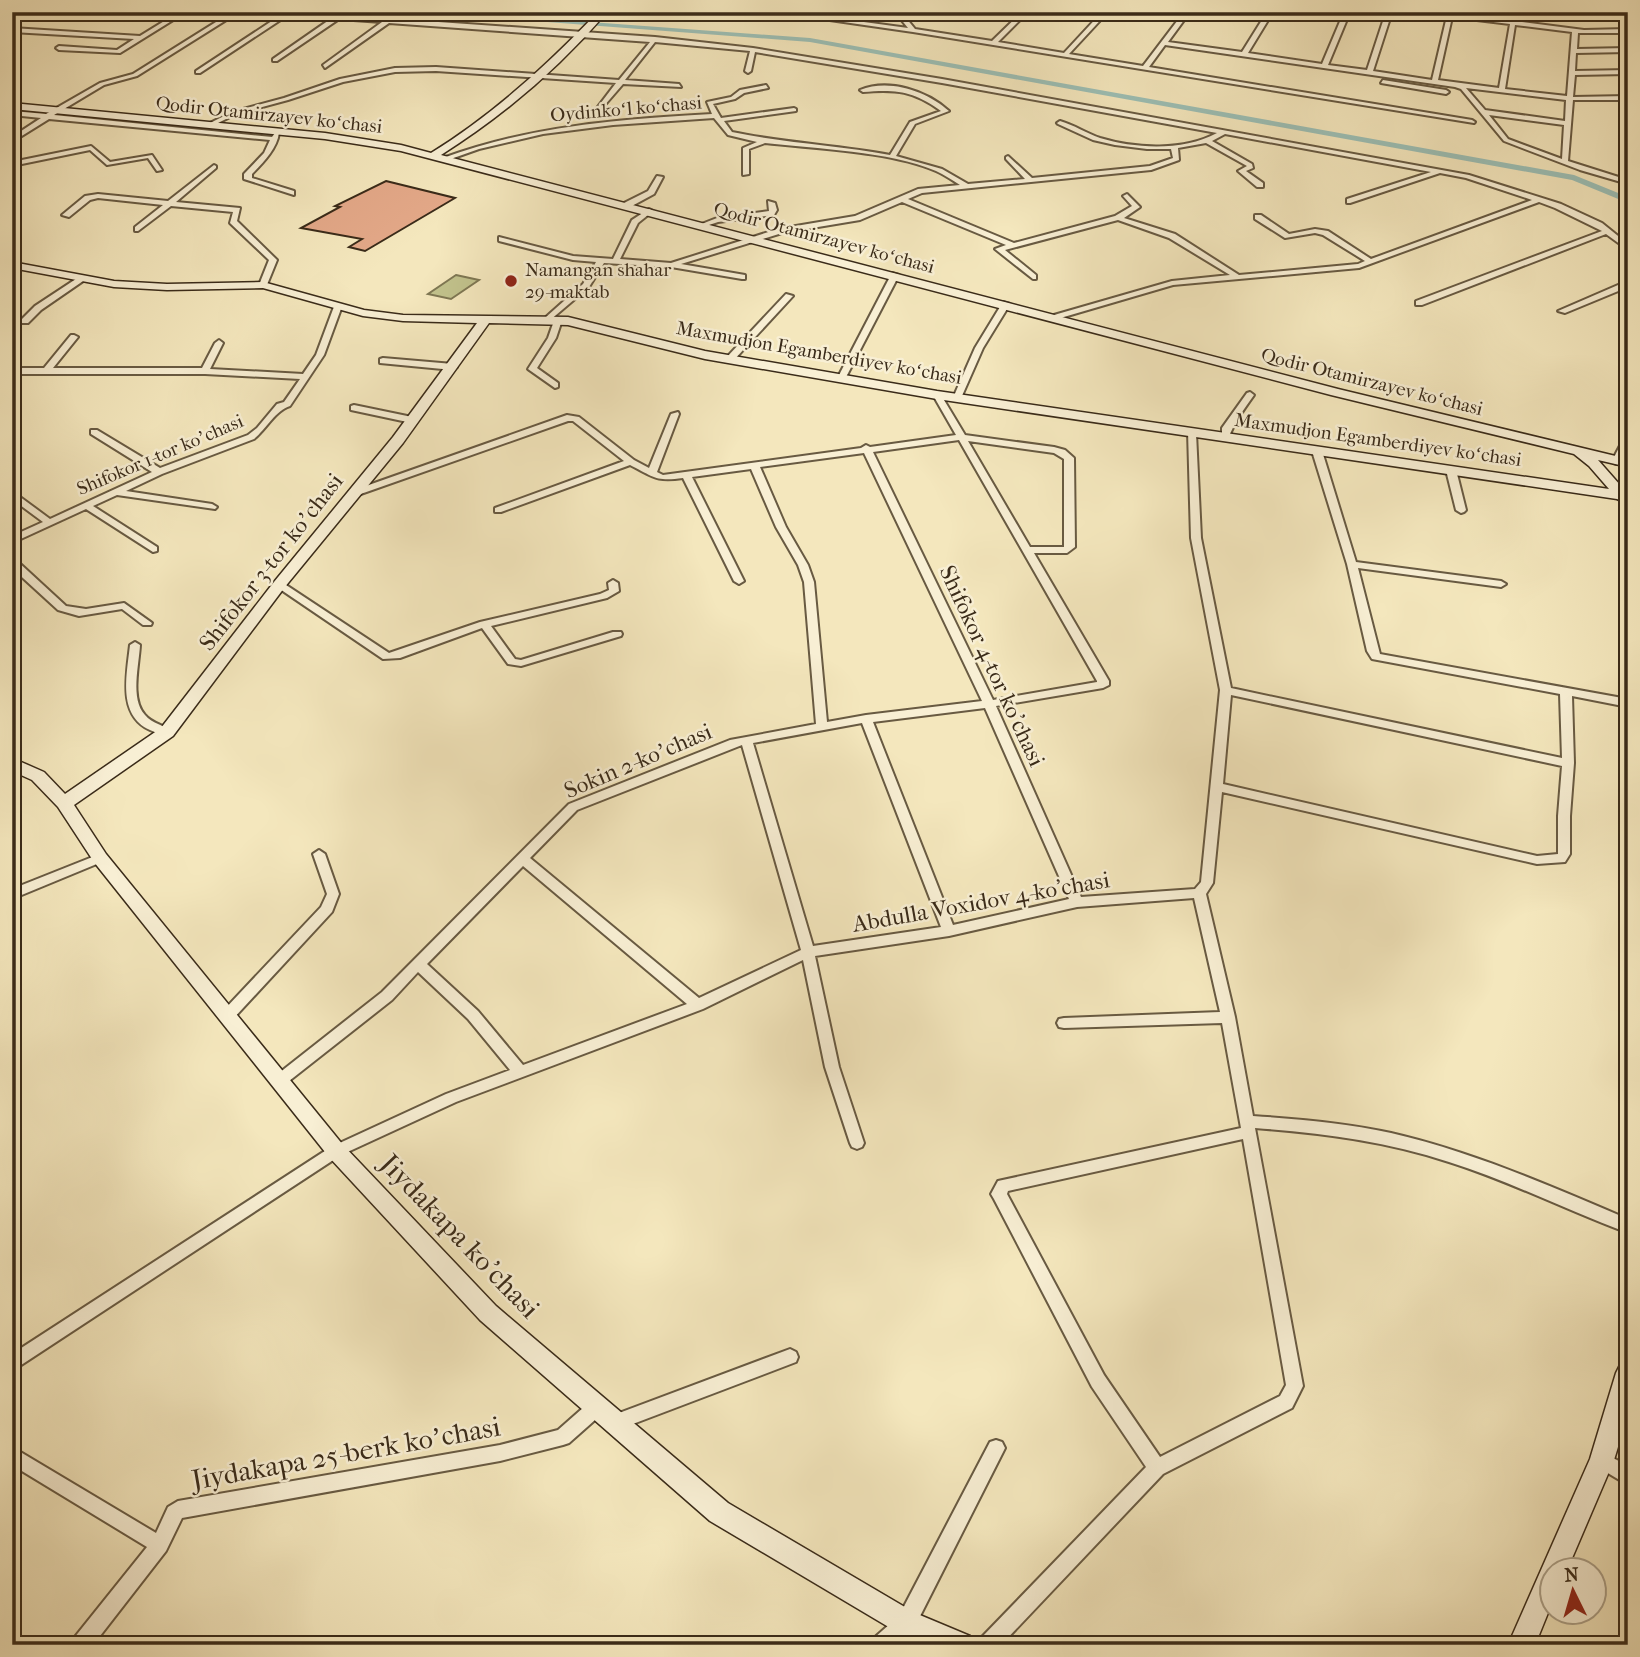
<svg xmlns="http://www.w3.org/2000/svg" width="1640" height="1657" viewBox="0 0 1640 1657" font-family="'IM FELL French Canon',serif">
<rect width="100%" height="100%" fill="#f4e7bd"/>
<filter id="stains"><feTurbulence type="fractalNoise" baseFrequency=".00286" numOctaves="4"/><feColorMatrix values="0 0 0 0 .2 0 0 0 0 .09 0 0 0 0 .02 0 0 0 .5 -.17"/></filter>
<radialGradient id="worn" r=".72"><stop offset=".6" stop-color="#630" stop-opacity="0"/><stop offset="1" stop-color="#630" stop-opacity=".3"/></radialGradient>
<polygon fill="#c2c38d" stroke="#7e7753" stroke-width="2" points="456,275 479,280 451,299 428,294"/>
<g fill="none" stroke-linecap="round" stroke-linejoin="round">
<polygon fill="#9cbfb5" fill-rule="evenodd" points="415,12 453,12 810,38 1574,175 1628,197 1628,203 1572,180 810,42"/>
</g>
<polygon fill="#e3a888" stroke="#3a2b19" stroke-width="2" points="386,181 455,198 365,251 349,247 362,239 301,228 340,207 335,206"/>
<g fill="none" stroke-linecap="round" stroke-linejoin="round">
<g stroke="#685a42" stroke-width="4">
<g id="street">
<polygon points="17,12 25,12 12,19 12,15"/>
<polygon points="179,12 186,12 120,53 59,50 56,48 59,46 117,50 134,39 12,32 12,28 140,36"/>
<path d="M232,12H239L137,76L104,85L54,115L272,137L275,133H279C277,148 264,162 252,174V178L294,191V195L244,179V174L264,153L270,140L49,119L12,142V137L41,118L12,115V111L46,114L100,83L133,74Z"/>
<path d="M265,12H295L655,37L753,48L942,79L1469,175L1561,204L1602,223L1628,244V250L1606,234L1422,305H1416V301L1602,231L1555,208L1539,202L1359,268L1173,285L1057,319H1054V315L1172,281L1230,275L1169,238L1118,220L1005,250L1036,275V279H1033L995,249L1006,245L902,202L860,220L782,233L681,264L745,275V279H742L671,267L604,263L589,287L549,321H546V317L583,284L596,262L573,260L499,241V237L573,256L613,259L632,220L649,209L653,211L638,223L620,259L671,263L778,229L855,216L918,189L960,185C952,180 945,175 936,171C889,151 816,149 765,143L749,149V174L743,175V148L757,142L728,135L714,118L613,125L543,134L479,149L445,161L442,159L443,158C530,126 620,119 712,114L707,102L731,97L740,90L766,85L768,88L744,93L735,99L713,104L721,118L794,108L796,109V111L724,121L732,132C784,143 837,145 890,155L910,122L941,111C914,91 896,89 863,92L860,90C889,78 927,91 949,111L915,124L896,156L942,169L968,184L1025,179L1006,159V157L1008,156L1032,178L1150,166L1173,158L1171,149H1147L1115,145L1093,140L1058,124L1057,123L1060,121C1074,125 1086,133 1100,138C1136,149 1184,151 1217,133L942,83L755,52L751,71L748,73L745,71L750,51L655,42L625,80L679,84L681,87L623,84L597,114L594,112L616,83L436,71L395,72L343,82L288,100L236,114L210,127H206V125L232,112L284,98L340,79L395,68L436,67L619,80L650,42L389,23L325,68L323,65L382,22L339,19L277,61H273V59L332,18L288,15L200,73H196V71L281,15ZM1225,134L1431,172L1347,199V203H1350L1440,173L1466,178L1532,200L1371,259L1328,231L1315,229L1289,234L1261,215H1255V219L1285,238L1315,233L1323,235L1365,261L1358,264L1239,275L1175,234L1124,218L1140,207L1127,194L1123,196L1132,206L1115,216L1014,243L908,199L922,193L1151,170L1179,160L1178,148L1206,143L1247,166L1238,171L1257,187H1263V183L1246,171L1253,168L1252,164L1212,141Z"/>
<polygon points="543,12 604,12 605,13 602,15"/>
<path d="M895,12H901L915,29L992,41L1022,12H1028L998,42L1064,53L1102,12H1108L1069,54L1143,66L1184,12H1190L1168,42L1242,52L1267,12H1273L1248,53L1322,64L1344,12H1350L1328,65L1367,70L1386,12H1392L1373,71L1432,80L1447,16L1426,12H1443L1584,30L1628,29V33H1578L1577,49L1628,48V52L1576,53L1575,71L1628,70V74L1575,75L1573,97L1628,96V100H1573L1568,161L1628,180V184L1580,170L1504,141L1461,89L1455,87L1165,45L1149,67L1472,120L1475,122L1474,123L913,32L802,16L805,14L908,28ZM1452,17L1510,24L1499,88L1438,80ZM1515,25L1572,32L1567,96L1505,89ZM1466,88L1566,100L1565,121L1485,110ZM1489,115L1564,125L1562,159L1508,139Z"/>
<polygon points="940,12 946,12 946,13 943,15"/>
<polygon points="1383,80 1446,90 1449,92 1446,94 1381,83"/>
<polygon points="91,146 110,162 152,155 162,170 157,171 148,158 107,165 90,150 12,166 12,162"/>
<polygon points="214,165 216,166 216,168 176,202 240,208 237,221 277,260 266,287 259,285 269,260 230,223 233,212 171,206 138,231 135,231 135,227 163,205 98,198 90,200 69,217 62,215 85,196 98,194 168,201"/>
<polygon points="657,176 663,177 654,194 630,207 624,207 624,203 648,191"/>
<polygon points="768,201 775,203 777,210 774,215 718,222 703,227 699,225 717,218 769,211"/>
<polygon points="892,273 899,275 845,379 838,381 837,379"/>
<polygon points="79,277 86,279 41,310 28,323 22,323 22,319 35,306"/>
<polygon points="1625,282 1628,282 1628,287 1565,313 1558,311"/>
<polygon points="786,294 793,296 732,362 726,362 726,358"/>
<polygon points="1003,302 1010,304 983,348 961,398 954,400 953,398 975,348"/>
<path d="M335,304L342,306L324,355L290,406C276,410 266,429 254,439L162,474L126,491L212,504L217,507L215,509L117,495L93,506L157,547V551L153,552L86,509L12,543V536L43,522L12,499V491L50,519L152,472L91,434V430H97L160,468L248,435L257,428L277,404L284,402L300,379L205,374H12V368H44L71,335H74L78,337L53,368H202L215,343L219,340L223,343L210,369L303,374L316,355Z"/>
<polygon points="555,318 562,320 556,338 537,368 558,383 558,387 555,388 528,369 548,338"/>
<polygon points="383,358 453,364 457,367 453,370 380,363 380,359"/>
<path d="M937,392L941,395L965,435L1054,447L1065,450L1074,458L1075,547L1067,553H1034L1109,681V685L1103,688L996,706L1081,897L1195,889L1201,882L1220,690L1191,538L1188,431L1191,430L1196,433L1201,538L1231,688L1562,758L1560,694L1372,659L1367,651L1347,564L1312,451L1317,448L1322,451L1356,562L1501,581L1506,584L1501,587L1358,568L1380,654L1628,699V707L1572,696L1574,763L1570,816V854L1565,862L1537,864L1222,792L1213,883L1206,894L1235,1017L1253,1116C1299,1119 1346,1123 1391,1133C1473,1152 1551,1186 1628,1219V1233C1568,1211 1510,1181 1449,1162C1386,1141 1321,1133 1255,1128L1303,1386L1292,1408L1163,1474L1001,1645H979L981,1638L1146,1467L1092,1387L994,1199L991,1194L998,1181L1241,1128L1222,1023L1064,1028L1059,1027L1057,1023L1059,1019L1064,1018L1220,1012L1194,898L1077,907L949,936L815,956L839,1067L864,1143L862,1147L857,1149L852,1147L850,1143L825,1067L803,960L703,1009L456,1102L341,1155L12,1371V1354L331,1147L446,1094L510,1070L468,1019L418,972L392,1000L284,1085L279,1087L274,1085L272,1081L274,1077L382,992L569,804L730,740L816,724L804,582L798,565L776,527L751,469L692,477L744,581L739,584L734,581L683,478C656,482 654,477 630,465L501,512H495V508L624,461L573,421H568L355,496H349V492L567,415L579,417L634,460L649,468L671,414L678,412L679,414L657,472L663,475L861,448L866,445L870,447L956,435L933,395ZM959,440L1097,681V682L993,700L873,452ZM968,441L1054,453L1064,459V547H1030ZM864,453L982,701L866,715L827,722L814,582L808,565L786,527L760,467ZM1231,695L1562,766L1558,816V854L1537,856L1223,784ZM985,708L1069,899L953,925L873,722ZM862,723L941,927L813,946L753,743ZM742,745L801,950L699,998L530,858L577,810ZM523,866L687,1004L523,1065L478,1011L427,964ZM1243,1139L1286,1385L1280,1396L1160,1457L1104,1375L1007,1194L1008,1191Z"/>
<path d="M1250,392L1254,395C1244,409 1234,423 1228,439H1222V428L1247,393Z"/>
<polygon points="354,405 412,417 416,420 412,423 351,410 351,406"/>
<path d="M1628,437C1628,447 1627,460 1617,464L1614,463L1612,461L1623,440Z"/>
<polygon points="1451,467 1456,470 1466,510 1464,512 1461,513 1456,510 1446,470"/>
<polygon points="12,559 16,560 66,606 86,609 124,603 152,623 151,625 143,625 122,609 79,616 58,610 12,568"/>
<polygon points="613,580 618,583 619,591 607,598 491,626 515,659 521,660 613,632 621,632 622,634 621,636 521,666 508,664 482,628 400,658 383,659 274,585 279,582 283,583 389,653 480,622 600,594 609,590 608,583"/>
<path d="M135,642L140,645C139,665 130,699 145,715C152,724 165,725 173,732L171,735C164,736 157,733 150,730C117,715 127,674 130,645Z"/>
<polygon points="319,850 325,854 339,894 332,912 232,1020 227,1021 222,1020 220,1016 222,1012 321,907 327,894 313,854"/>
<polygon points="100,854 106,858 104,861 12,899 12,889"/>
<polygon points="790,1349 796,1352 798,1357 796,1362 617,1430 611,1428 609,1422 611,1416"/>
<polygon points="598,1398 604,1400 606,1406 604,1412 569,1443 563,1445 500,1461 182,1518 166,1551 93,1645 72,1645 74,1638 147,1547 12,1465 12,1447 156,1533 168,1507 178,1501 500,1445 558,1430 592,1400"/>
<polygon points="996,1440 1002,1442 1005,1448 1002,1454 913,1630 895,1645 872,1645 874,1638 899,1616 990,1442"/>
<polygon points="1602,1452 1628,1466 1628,1485 1596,1466 1593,1460 1596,1454"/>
</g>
</g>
<g stroke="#3a2b19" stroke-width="3">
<g id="secondary">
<path d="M598,12H607C559,68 503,116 441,155L1338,389L1628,459V467L1598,460L1628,494V501L1624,502L1617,499L937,399L705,359L568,325L489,323L403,443L284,588L173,736L74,805L106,854L343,1145L496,1306L728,1503L915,1613L970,1636L974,1645H927L897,1632L710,1521L480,1320L329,1157L94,862L58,807L32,780L12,771V758L44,772L65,794L161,728L274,582L393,437L477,323L403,321L363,316L263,288L167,290L114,287L12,268V262L114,281L167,284L263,282L364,310L403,315L568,317L705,351L937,391L1609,489L1589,466L1574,454L1331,395L401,151L325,139L12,109V103L325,133L401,145L431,153C494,114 547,65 598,12Z"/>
<polygon points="1628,1362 1628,1414 1614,1460 1567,1570 1552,1570 1552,1603 1535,1645 1508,1645 1590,1459 1616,1373 1620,1365"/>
</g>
</g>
<use href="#street" fill="#f8efd4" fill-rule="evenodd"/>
<use href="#secondary" fill="#f8efd4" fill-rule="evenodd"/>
</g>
<circle fill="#8f2418" stroke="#f8efd4" stroke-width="2.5" cx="511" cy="281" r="7"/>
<g text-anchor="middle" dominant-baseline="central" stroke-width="5" stroke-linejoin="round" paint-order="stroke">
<g font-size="19" fill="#3a2b19" stroke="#f8efd4">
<text transform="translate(626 109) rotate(-5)">Oydinkoʻl koʻchasi</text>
<text transform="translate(269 115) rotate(6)">Qodir Otamirzayev koʻchasi</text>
<text transform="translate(824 238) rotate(15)">Qodir Otamirzayev koʻchasi</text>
<text transform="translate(819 353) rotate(10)">Maxmudjon Egamberdiyev koʻchasi</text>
<text transform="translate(1372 382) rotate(14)">Qodir Otamirzayev koʻchasi</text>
<text transform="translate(1378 440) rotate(8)">Maxmudjon Egamberdiyev koʻchasi</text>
<text transform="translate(160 455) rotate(-23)">Shifokor 1-tor koʼchasi</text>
</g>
<g font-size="19" fill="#3a2b19" stroke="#f8efd4" text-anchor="start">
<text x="525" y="270">Namangan shahar<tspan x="525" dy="22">29-maktab</tspan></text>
</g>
<g font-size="23" fill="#3a2b19" stroke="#f8efd4">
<text transform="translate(271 562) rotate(-52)">Shifokor 3-tor koʼchasi</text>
<text transform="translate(992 666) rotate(65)">Shifokor 4-tor ko'chasi</text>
<text transform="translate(638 761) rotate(-23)">Sokin 2-koʼchasi</text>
<text transform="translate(981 902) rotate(-10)">Abdulla Voxidov 4-ko'chasi</text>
</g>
<g font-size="28" fill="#3a2b19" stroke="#f8efd4">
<text transform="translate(460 1236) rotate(46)">Jiydakapa ko'chasi</text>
<text transform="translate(346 1453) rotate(-10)">Jiydakapa 25-berk koʼchasi</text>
</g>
</g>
<rect width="1640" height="1657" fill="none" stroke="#f4e7bd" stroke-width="42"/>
<rect x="14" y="14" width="1612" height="1629" fill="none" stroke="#3a2b19" stroke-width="3.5"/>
<rect x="21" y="21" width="1598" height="1615" fill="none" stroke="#3a2b19" stroke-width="2"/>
<g transform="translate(1573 1591) rotate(355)"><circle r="33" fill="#f8efd4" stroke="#aca189" stroke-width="2"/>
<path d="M0-5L12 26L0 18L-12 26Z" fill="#8f2418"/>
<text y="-10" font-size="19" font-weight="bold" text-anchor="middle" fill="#3a2b19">N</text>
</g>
<rect width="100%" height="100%" filter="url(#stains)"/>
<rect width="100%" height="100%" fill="url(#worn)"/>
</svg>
